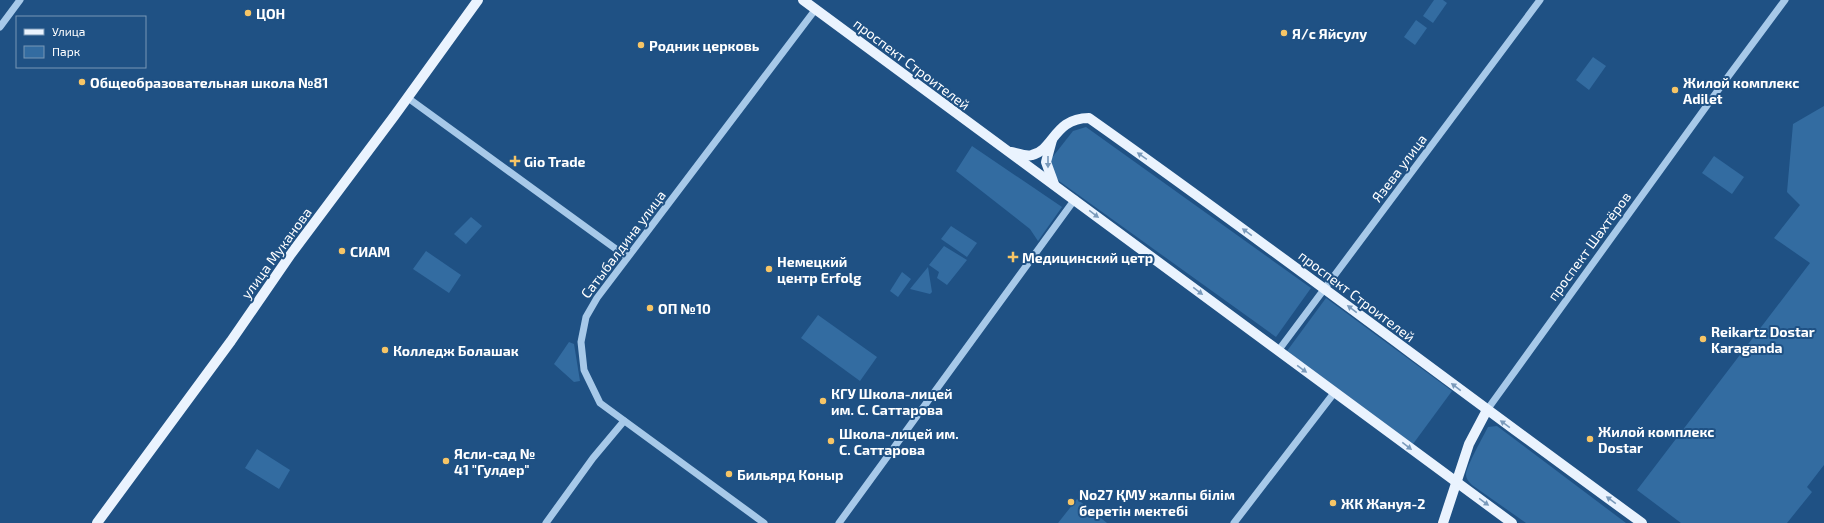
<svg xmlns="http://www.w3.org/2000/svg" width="1824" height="523" viewBox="0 0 1824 523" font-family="'Exo 2',sans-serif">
<rect width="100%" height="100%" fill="#1f5184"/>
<g fill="#336ca1">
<polygon points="1434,0 1443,0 1447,3 1433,23 1423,16"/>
<polygon points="1416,20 1427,28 1415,45 1404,37"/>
<polygon points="1593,57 1606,66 1589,90 1576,80"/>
<polygon points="1824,106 1824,465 1807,487 1812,492 1787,523 1681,523 1637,490 1810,263 1774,238 1800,205 1787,192 1793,124"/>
<polygon points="1086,127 1311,288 1276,337 1059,181 1051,171 1051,159 1073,131"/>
<polygon points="972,146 1062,207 1038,241 1030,229 956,171"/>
<polygon points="1714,156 1744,177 1732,194 1702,173"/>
<polygon points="471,217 482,226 466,244 454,234"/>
<polygon points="951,226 977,243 967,257 941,239"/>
<polygon points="944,246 967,260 947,285 937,278 939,272 929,265"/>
<polygon points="426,251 461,275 449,293 413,269"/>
<polygon points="928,267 932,292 930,294 910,289"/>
<polygon points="902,272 911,279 898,297 890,291"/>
<polygon points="1326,298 1452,391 1413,444 1287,351"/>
<polygon points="818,315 877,357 860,381 801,338"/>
<polygon points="569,342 574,344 580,381 574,382 554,364"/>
<path d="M1497,426L1626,523H1526L1472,485C1469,482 1466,479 1466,474C1467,465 1483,437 1488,427Z"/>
<polygon points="257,449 290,470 279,489 245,468"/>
<polygon points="1077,499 1107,523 1058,523"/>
</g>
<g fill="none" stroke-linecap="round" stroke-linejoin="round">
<g stroke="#a7c9e9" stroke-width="7">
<polyline points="0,27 20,0"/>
<polyline points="408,98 627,257"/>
<polyline points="1278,351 1540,0"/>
<polyline points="1487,410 1716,93 1785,0"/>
<polyline points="546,523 593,458 624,421"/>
<polyline points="764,523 600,403 584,370 581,342 586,317 597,298 815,10"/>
<polyline points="839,523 1075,199"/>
<polyline points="1234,523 1334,393"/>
</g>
<g stroke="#eaf3fe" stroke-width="10">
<polyline points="803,0 1512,523"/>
<polyline points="1052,140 1046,162 1054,184"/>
<path d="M1011,152C1017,153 1026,157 1032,155C1054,150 1054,118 1089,118C1276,250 1457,389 1642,523"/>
<polyline points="97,523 231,341 291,254 395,115 478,0"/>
<polyline points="1443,523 1469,444 1487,410"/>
</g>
</g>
<defs><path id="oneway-solid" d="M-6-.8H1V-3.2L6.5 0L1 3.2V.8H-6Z"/></defs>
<g fill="#7a9abb">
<use href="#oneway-solid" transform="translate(1142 156) rotate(-145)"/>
<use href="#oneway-solid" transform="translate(1048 162) rotate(90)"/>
<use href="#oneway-solid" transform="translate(1094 214) rotate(37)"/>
<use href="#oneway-solid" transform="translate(1247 232) rotate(-144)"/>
<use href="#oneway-solid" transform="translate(1198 291) rotate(37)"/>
<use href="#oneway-solid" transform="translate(1352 309) rotate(-143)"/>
<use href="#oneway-solid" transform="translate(1302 369) rotate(36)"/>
<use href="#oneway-solid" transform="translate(1456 387) rotate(-143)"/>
<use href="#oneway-solid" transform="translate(1505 424) rotate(-144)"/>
<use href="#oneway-solid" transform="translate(1407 446) rotate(38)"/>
<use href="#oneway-solid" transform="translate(1611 500) rotate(-144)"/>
<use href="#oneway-solid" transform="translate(1484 502) rotate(36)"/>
</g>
<g fill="#f7c566" stroke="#1f5184" stroke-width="1.5">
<circle cx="248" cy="13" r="4"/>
<circle cx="1284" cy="33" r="4"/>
<circle cx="641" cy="45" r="4"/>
<circle cx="82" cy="82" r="4"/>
<circle cx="1675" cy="90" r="4"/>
<path d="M513 155h4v4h4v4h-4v4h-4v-4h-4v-4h4z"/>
<circle cx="342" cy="251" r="4"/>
<path d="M1011 251h4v4h4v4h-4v4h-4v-4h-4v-4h4z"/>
<circle cx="769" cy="269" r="4"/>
<circle cx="650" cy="308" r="4"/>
<circle cx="1703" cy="339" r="4"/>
<circle cx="385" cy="350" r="4"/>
<circle cx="823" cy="401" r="4"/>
<circle cx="1590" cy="439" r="4"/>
<circle cx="831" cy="441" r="4"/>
<circle cx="446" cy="461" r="4"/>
<circle cx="729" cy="474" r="4"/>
<circle cx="1071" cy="502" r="4"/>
<circle cx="1333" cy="503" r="4"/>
</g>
<g text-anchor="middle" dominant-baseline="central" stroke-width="4" stroke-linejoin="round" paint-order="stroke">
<g font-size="14" font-weight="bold" fill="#fff" stroke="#1f5184" text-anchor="start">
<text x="256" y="13">ЦОН</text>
<text x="1292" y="33">Я/c Яйсулу</text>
<text x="649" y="45">Родник церковь</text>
<text x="90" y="82">Общеобразовательная школа №81</text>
<text x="1683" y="82">Жилой комплекс<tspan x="1683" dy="16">Adilet</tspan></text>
<text x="524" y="161">Gio Trade</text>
<text x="350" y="251">СИАМ</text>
<text x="1022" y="257">Медицинский цетр</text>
<text x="777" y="261">Немецкий<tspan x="777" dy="16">центр Erfolg</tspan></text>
<text x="658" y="308">ОП №10</text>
<text x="1711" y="331">Reikartz Dostar<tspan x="1711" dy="16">Karaganda</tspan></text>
<text x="393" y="350">Колледж Болашак</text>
<text x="831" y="393">КГУ Школа-лицей<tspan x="831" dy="16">им. С. Саттарова</tspan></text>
<text x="1598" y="431">Жилой комплекс<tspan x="1598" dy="16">Dostar</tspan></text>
<text x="839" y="433">Школа-лицей им.<tspan x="839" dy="16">С. Саттарова</tspan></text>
<text x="454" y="453">Ясли-сад №<tspan x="454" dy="16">41 "Гулдер"</tspan></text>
<text x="737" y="474">Бильярд Коныр</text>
<text x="1079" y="494">No27 ҚМУ жалпы білім<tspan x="1079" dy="16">беретін мектебі</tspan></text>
<text x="1341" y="503">ЖК Жануя-2</text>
</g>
<g font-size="14" fill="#fff" stroke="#1f5184">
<text transform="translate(912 64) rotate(37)">проспект Строителей</text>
<text transform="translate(1399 168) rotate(-53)">Язева улица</text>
<text transform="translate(623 244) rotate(-53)">Сатыбалдина улица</text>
<text transform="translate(1589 246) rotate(-54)">проспект Шахтёров</text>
<text transform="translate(276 253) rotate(-54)">улица Муканова</text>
<text transform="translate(1357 296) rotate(37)">проспект Строителей</text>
</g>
</g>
<rect x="16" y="16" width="130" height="52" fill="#1f5184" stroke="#7997b5"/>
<rect x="24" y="29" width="20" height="6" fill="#eaf3fe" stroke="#7997b5"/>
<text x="52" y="36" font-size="12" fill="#ffffff">Улица</text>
<rect x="24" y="46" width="20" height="12" fill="#336ca1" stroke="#7997b5"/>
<text x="52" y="56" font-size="12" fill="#ffffff">Парк</text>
</svg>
